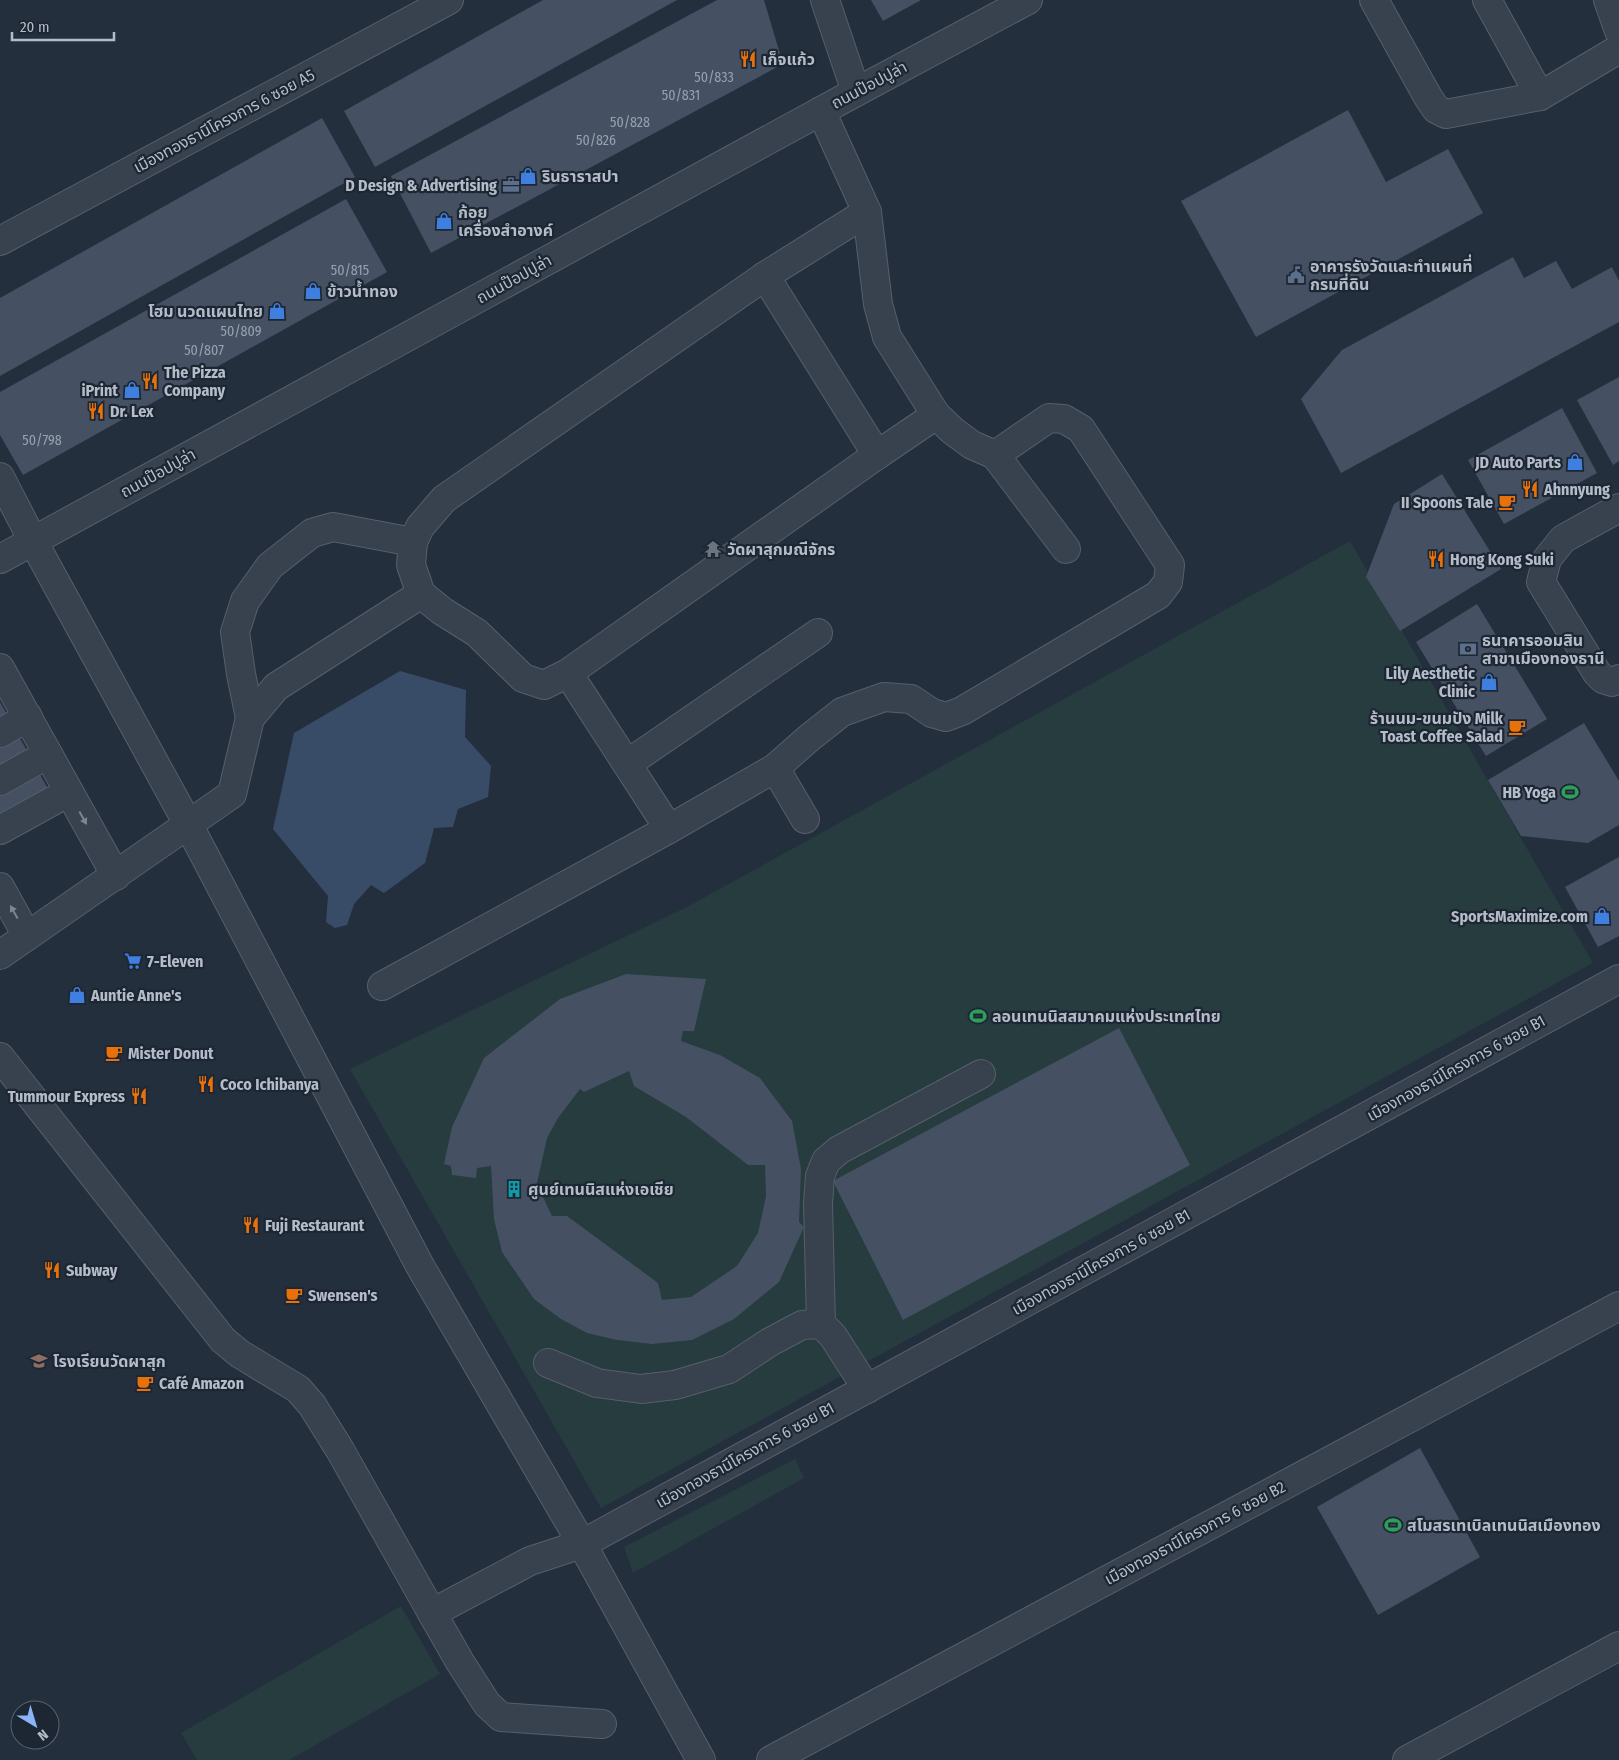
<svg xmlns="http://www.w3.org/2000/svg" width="1619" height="1760" viewBox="0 0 1619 1760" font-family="'Fira Sans Condensed','Noto Sans Thai',sans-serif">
<rect width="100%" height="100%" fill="#242f3e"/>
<g fill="#263c3f">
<polygon points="1350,541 1593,963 601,1508 350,1069 687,907"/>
<polygon points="795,1459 804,1478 633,1573 624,1547"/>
<polygon points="401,1606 440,1674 289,1760 197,1760 181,1733"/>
</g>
<polygon fill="#394c67" points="400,671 466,690 465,737 491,766 488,797 458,809 453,827 434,828 425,863 384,893 371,885 354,904 347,925 335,928 326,922 328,896 273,829 294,733"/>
<g fill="#455162" fill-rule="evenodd">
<polygon points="543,0 677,0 375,167 344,111"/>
<polygon points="717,0 764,0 783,64 431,253 391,176"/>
<polygon points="871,0 921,0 883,21"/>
<polygon points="1348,110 1386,182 1448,149 1483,213 1256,337 1181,201"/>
<polygon points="322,118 355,177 0,376 0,298"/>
<polygon points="346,199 387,272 23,475 0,435 0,392"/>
<polygon points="1513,257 1524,278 1556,261 1572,289 1612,267 1619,281 1619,322 1341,473 1301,399 1342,350"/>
<polygon points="1619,377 1619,461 1613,465 1577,400"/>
<polygon points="1562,408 1597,473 1504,524 1468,460"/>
<polygon points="1442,474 1501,569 1400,631 1366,577 1394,504"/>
<polygon points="1477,604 1547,719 1486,756 1416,642"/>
<polygon points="0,702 58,807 0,839"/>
<polygon points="1584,723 1619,781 1619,825 1588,843 1521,836 1488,780"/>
<polygon points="1619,857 1619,936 1598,947 1565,887"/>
<path d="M626,974L706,979L694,1031H683L681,1041L720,1055L760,1078L792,1121L801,1169L799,1222L804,1227L779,1282L734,1319L692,1340L652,1344L617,1340L587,1333L561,1319L534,1299L502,1252L494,1219L491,1166L477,1168L476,1178L452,1175L451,1166L444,1164L452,1127L484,1058L560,999ZM629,1071L634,1086L686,1117L748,1165H765L766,1196L758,1233L737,1266L691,1297L662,1300L658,1283L567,1216H552L543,1197L535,1192L547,1138L558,1118L580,1089L584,1092Z"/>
<polygon points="1119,1028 1190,1165 903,1320 833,1181"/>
<polygon points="1420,1448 1480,1557 1378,1615 1317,1507"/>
</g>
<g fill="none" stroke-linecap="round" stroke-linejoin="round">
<g stroke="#565f6c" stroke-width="30">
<g id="minor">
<polyline points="825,0 856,92"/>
<polyline points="1374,0 1428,97 1436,109 1446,114 1540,96 1619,49"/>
<polyline points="1487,0 1540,96"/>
<polyline points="1608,0 1619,31"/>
<polyline points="821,111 867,212 878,304 887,337 936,415 953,431 972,445 995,455 1066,549"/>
<polyline points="867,212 765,276 877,455 936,415"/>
<polyline points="0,241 449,0"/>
<polyline points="765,276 444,499 420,527 413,542 411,565 421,594 442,611 477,633 523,678 544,685 568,673 877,455"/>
<polyline points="0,477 33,541 188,824 420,1266 582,1544 701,1760"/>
<polyline points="1619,508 1563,539 1547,559 1541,582 1597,673 1603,679 1612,682 1619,679"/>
<polyline points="0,559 856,92 1028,0"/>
<polyline points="0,668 116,876"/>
<polyline points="568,673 669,829"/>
<polyline points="250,718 241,674 235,632 245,601 270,566 312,533 333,527 413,542"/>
<polyline points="0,733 28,717"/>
<polyline points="627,764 818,633"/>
<polyline points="775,768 809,738 842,712 884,697 911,699 932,713 946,717 962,711 1158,595 1168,582 1170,565 1081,429 1064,419 1049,418 995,455"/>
<polyline points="0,781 48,754"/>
<polyline points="0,830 69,792"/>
<polyline points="0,887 27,936"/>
<polyline points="0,955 232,794 250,718 276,687 421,594"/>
<polyline points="382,986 669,829 775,768 805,819"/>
<polyline points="0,1057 223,1340 240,1354 298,1389 312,1405 340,1450 432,1613 530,1561 582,1544 1619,979"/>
<polyline points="821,1324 818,1204 820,1176 826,1161 839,1150 981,1074"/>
<polyline points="548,1363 597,1383 641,1389 675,1385 729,1369 770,1342 802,1325 821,1324 833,1336 867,1389"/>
<polyline points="432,1613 460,1662 487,1704 501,1717 602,1724"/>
<polyline points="771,1760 1619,1306"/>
<polyline points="1407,1760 1619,1646"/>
</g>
</g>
<use href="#minor" stroke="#38414e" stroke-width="28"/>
</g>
<defs><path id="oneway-solid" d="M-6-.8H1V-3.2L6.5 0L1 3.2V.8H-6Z" transform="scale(1.25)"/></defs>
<g fill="#7c8592">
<use href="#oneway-solid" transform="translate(83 818) rotate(61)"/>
<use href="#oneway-solid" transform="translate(14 912) rotate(-119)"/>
</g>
<defs>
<g id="restaurant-bare" transform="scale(1.35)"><path d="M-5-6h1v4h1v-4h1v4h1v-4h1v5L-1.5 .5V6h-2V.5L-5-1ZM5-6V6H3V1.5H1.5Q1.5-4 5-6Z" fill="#e8710a" stroke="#1d2633" stroke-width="2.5" paint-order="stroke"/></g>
<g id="shop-bare" transform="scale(1.35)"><path d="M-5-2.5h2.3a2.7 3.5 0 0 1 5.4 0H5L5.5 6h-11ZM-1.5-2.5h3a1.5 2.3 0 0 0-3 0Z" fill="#3f7fe0" stroke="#1d2633" stroke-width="2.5" paint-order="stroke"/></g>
<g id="office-bare" transform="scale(1.35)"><path d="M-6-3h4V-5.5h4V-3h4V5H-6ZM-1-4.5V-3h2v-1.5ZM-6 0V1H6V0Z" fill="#5c6f8a" stroke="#1d2633" stroke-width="2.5" paint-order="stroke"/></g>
<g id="civic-bare" transform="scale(1.35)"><path d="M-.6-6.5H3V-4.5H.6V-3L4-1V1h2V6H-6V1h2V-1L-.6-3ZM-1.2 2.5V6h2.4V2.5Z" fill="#5c6f8a" stroke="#1d2633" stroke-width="2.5" paint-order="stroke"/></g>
<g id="cafe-bare" transform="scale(1.35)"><path d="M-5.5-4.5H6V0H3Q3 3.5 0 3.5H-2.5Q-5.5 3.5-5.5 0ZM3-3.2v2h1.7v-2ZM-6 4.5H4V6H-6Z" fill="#e8710a" stroke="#1d2633" stroke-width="2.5" paint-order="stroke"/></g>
<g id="temple-bare" transform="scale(1.35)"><path d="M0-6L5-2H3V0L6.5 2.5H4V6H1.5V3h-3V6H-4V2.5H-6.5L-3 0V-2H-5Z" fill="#6b7280" stroke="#1d2633" stroke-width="2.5" paint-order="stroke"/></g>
<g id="bank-bare" transform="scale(1.35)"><path d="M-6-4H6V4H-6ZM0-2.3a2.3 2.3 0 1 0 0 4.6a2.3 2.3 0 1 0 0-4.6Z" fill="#5c6f8a" stroke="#1d2633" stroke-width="2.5" paint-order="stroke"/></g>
<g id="stadium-bare" transform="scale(1.35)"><path d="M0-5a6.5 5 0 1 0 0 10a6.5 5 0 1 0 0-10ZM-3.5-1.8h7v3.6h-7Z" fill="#2e9e5b" stroke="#1d2633" stroke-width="2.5" paint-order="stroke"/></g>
<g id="supermarket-bare" transform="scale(1.35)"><path d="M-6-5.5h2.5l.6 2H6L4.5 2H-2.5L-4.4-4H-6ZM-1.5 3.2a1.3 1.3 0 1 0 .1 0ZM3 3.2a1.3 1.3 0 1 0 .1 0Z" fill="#3f7fe0" stroke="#1d2633" stroke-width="2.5" paint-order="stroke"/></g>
<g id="building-bare" transform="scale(1.35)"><path d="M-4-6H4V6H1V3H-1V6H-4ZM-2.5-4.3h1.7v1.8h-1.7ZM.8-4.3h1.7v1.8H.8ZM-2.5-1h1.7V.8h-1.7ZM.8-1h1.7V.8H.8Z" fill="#0f9aa8" stroke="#1d2633" stroke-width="2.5" paint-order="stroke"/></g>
<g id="school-bare" transform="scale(1.35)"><path d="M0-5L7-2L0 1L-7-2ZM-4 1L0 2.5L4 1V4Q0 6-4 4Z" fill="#8d6e63" stroke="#1d2633" stroke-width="2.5" paint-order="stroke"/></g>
</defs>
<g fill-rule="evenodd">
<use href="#restaurant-bare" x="748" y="59"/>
<use href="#shop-bare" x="528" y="176"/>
<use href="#office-bare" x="511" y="185"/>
<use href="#shop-bare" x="444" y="221"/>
<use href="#civic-bare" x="1296" y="275"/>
<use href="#shop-bare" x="313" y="291"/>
<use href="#shop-bare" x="277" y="311"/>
<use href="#restaurant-bare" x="150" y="381"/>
<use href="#shop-bare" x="132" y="390"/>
<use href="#restaurant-bare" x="96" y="411"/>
<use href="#shop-bare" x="1575" y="462"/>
<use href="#restaurant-bare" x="1530" y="489"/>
<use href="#cafe-bare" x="1507" y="502"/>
<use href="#temple-bare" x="713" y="549"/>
<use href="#restaurant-bare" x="1436" y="559"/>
<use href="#bank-bare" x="1468" y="649"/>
<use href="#shop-bare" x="1489" y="682"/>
<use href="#cafe-bare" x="1517" y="727"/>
<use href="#stadium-bare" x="1570" y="792"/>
<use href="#shop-bare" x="1602" y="916"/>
<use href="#supermarket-bare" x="133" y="961"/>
<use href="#shop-bare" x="77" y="995"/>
<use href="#stadium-bare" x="978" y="1016"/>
<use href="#cafe-bare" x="114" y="1053"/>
<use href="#restaurant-bare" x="206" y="1084"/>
<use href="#restaurant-bare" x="139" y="1096"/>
<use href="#building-bare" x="514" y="1189"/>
<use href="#restaurant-bare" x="251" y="1225"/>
<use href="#restaurant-bare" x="52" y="1270"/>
<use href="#cafe-bare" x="294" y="1295"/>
<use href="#school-bare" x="39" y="1361"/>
<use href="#cafe-bare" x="145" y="1383"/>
<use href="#stadium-bare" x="1393" y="1525"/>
</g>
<g text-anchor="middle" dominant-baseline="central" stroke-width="4.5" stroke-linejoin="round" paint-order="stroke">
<g font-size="14" fill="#98a1af">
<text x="714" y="77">50/833</text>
<text x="681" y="95">50/831</text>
<text x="630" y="122">50/828</text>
<text x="596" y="140">50/826</text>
<text x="350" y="270">50/815</text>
<text x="241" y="331">50/809</text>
<text x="204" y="350">50/807</text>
<text x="42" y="440">50/798</text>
</g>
<g font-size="16" font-weight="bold" fill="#b4bcc9" stroke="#1d2633" text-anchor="start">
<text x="762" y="59">เก็จแก้ว</text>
<text x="542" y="176">รินธาราสปา</text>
<text x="497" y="185" text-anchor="end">D Design &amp; Advertising</text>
<text x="458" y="212">ก้อย<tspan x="458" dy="18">เครื่องสำอางค์</tspan></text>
<text x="1310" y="266">อาคารรังวัดและทำแผนที่<tspan x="1310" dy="18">กรมที่ดิน</tspan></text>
<text x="327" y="291">ข้าวน้ำทอง</text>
<text x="263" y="311" text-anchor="end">โฮม นวดแผนไทย</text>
<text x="164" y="372">The Pizza<tspan x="164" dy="18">Company</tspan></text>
<text x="118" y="390" text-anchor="end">iPrint</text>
<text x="110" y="411">Dr. Lex</text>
<text x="1561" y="462" text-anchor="end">JD Auto Parts</text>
<text x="1544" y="489">Ahnnyung</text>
<text x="1493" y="502" text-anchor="end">II Spoons Tale</text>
<text x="727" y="549">วัดผาสุกมณีจักร</text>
<text x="1450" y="559">Hong Kong Suki</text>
<text x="1482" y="640">ธนาคารออมสิน<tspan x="1482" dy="18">สาขาเมืองทองธานี</tspan></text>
<text x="1475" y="673" text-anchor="end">Lily Aesthetic<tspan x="1475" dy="18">Clinic</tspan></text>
<text x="1503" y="718" text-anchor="end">ร้านนม-ขนมปัง Milk<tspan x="1503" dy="18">Toast Coffee Salad</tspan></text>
<text x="1556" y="792" text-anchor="end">HB Yoga</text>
<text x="1588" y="916" text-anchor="end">SportsMaximize.com</text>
<text x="147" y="961">7-Eleven</text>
<text x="91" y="995">Auntie Anne's</text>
<text x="992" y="1016">ลอนเทนนิสสมาคมแห่งประเทศไทย</text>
<text x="128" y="1053">Mister Donut</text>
<text x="220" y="1084">Coco Ichibanya</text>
<text x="125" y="1096" text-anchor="end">Tummour Express</text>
<text x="528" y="1189">ศูนย์เทนนิสแห่งเอเชีย</text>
<text x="265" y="1225">Fuji Restaurant</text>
<text x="66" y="1270">Subway</text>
<text x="308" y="1295">Swensen's</text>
<text x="53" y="1361">โรงเรียนวัดผาสุก</text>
<text x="159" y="1383">Café Amazon</text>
<text x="1407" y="1525">สโมสรเทเบิลเทนนิสเมืองทอง</text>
</g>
<g font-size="16" fill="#b4bcc9" stroke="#1d2633">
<text transform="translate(869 85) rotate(-28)">ถนนป๊อปปูล่า</text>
<text transform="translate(224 121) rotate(-28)">เมืองทองธานีโครงการ 6 ซอย A5</text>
<text transform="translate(514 279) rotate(-29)">ถนนป๊อปปูล่า</text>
<text transform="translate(158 473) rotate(-29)">ถนนป๊อปปูล่า</text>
<text transform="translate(1456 1068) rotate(-29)">เมืองทองธานีโครงการ 6 ซอย B1</text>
<text transform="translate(1101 1262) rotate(-29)">เมืองทองธานีโครงการ 6 ซอย B1</text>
<text transform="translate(745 1455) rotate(-29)">เมืองทองธานีโครงการ 6 ซอย B1</text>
<text transform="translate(1195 1533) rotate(-28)">เมืองทองธานีโครงการ 6 ซอย B2</text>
</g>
</g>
<g transform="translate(35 1725) rotate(142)"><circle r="24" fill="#1d2633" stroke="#59626f"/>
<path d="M0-4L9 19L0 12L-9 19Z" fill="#8ab4f8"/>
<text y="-8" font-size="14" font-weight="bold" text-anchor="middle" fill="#b4bcc9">N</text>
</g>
<path d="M12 32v8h102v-8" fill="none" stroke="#b4bcc9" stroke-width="2.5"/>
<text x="20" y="32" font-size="15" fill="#b4bcc9" stroke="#1d2633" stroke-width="4" paint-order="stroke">20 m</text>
</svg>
